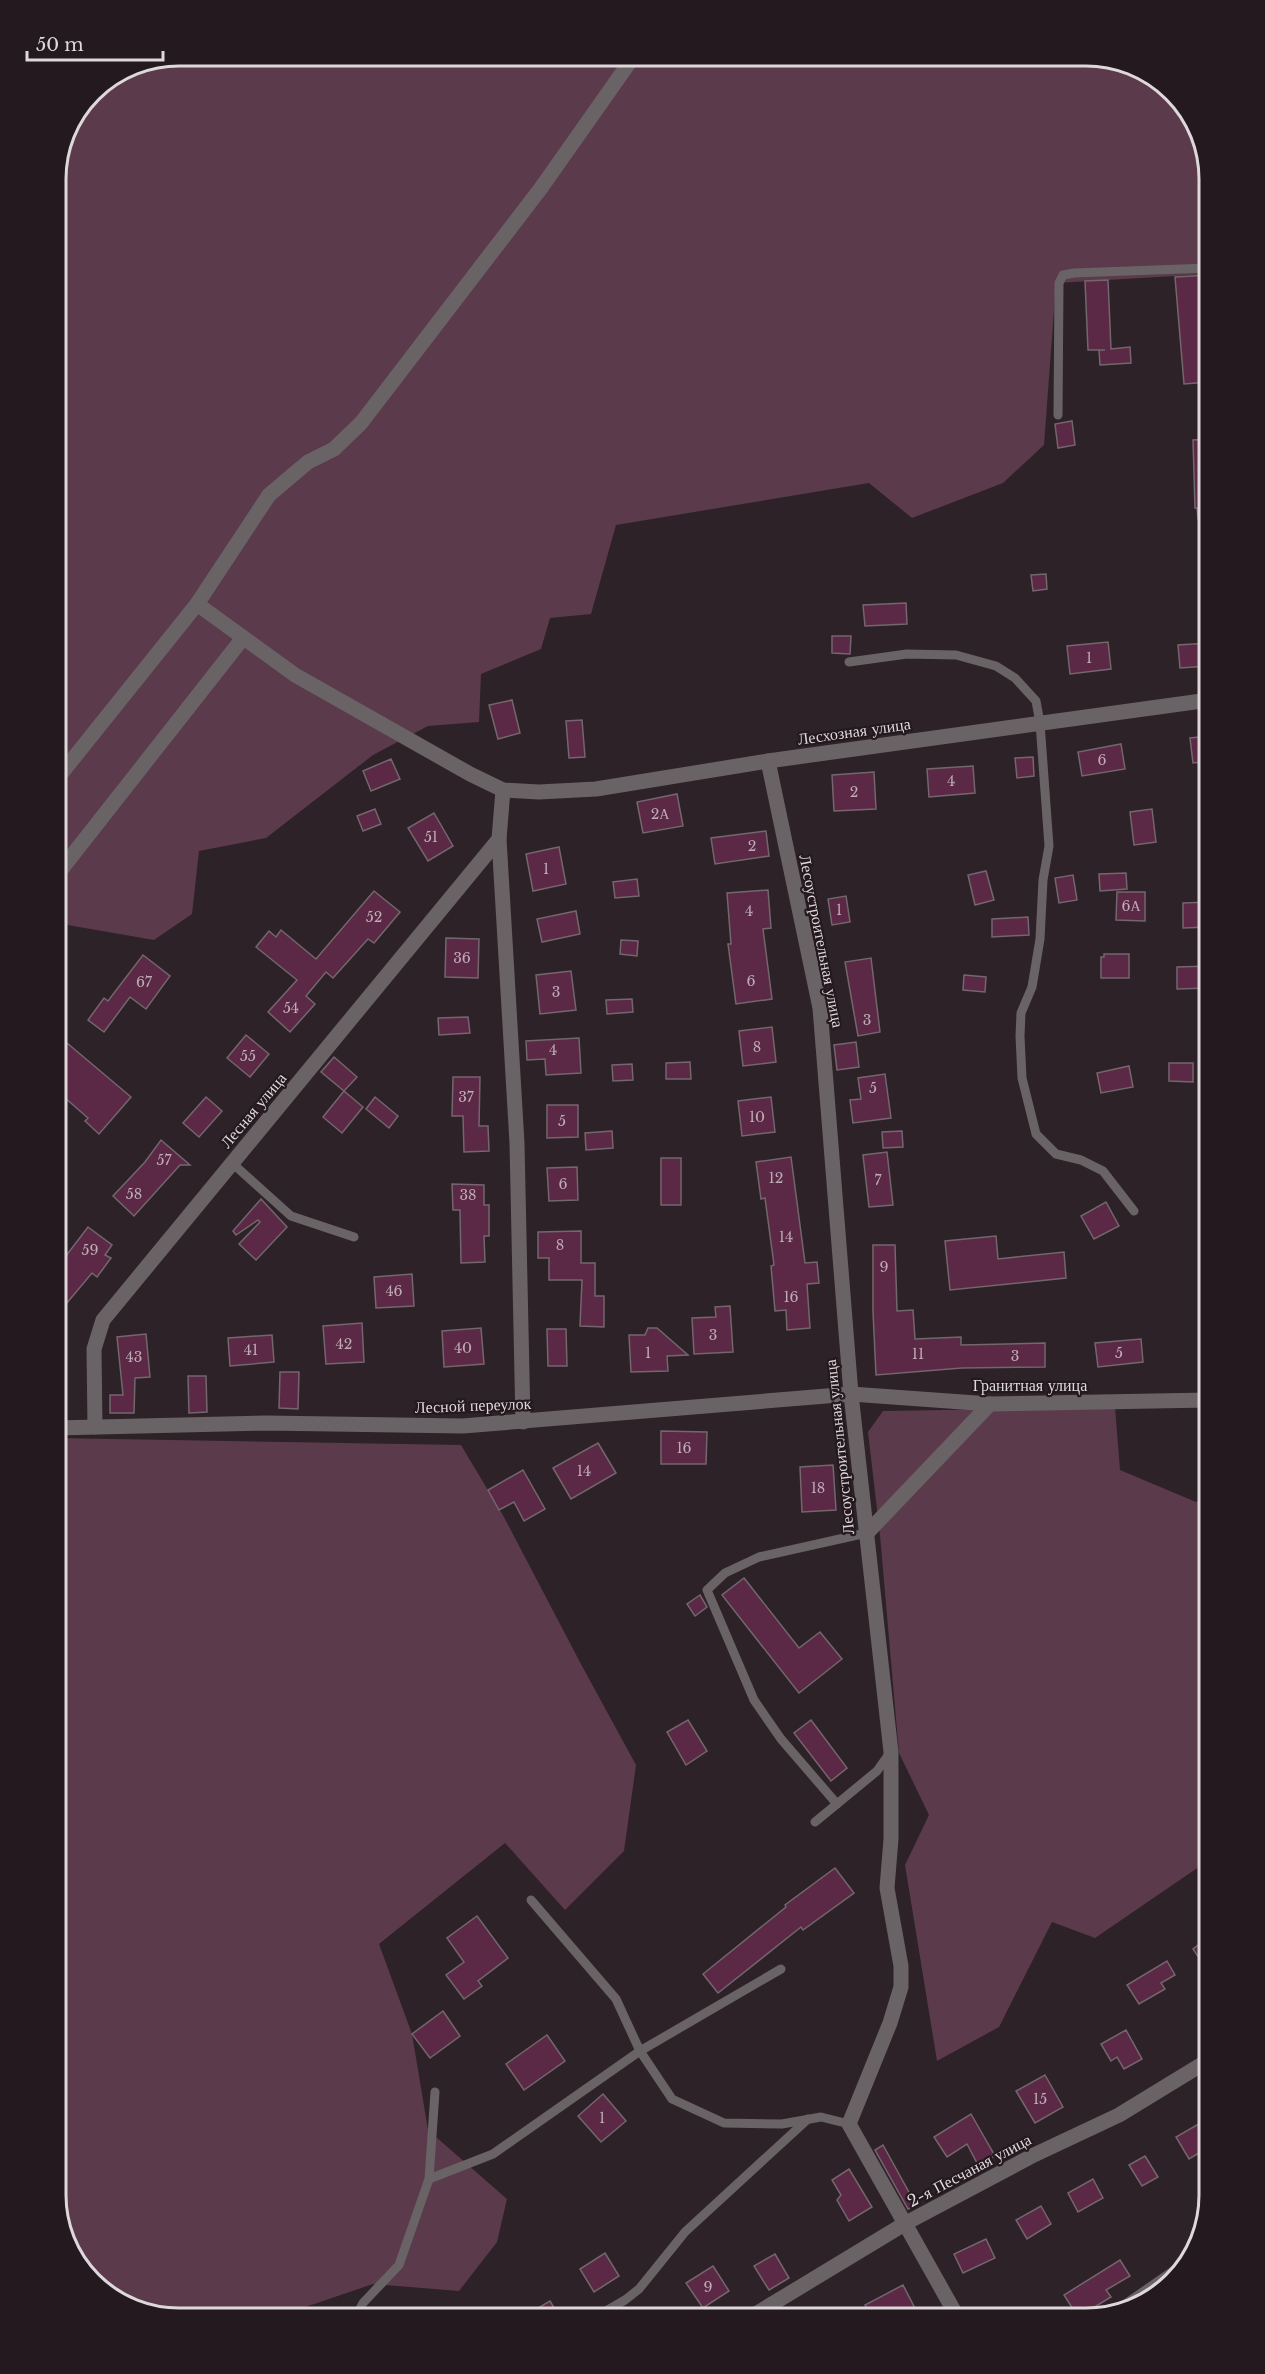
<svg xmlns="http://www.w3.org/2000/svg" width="1265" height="2374" viewBox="0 0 1265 2374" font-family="'Libre Baskerville',serif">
<rect width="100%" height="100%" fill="#2d2227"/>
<g fill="#5b3a4b">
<polygon points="179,56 1094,56 1161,81 1200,132 1209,179 1209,274 1056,283 1044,445 1003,483 912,518 869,483 616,525 591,614 550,618 541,649 481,674 479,722 428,726 373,755 266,838 199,851 192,914 154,940 56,923 56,172 65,132 92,92 132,65"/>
<polygon points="1115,1407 1120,1470 1196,1502 1209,1492 1209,1860 1095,1938 1052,1922 999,2027 937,2061 905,1865 929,1815 899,1753 880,1535 868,1432 883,1411"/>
<polygon points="56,1438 461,1445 504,1517 582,1666 636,1765 624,1851 565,1910 505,1843 379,1944 412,2034 428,2130 507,2199 497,2242 459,2291 373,2284 273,2318 172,2318 110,2297 65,2242 56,2195"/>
</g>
<g fill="#5b2945" stroke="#73666d" stroke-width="1.5">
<polygon points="1209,275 1209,382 1184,384 1175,277"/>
<polygon points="1108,280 1111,349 1130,347 1131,363 1100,365 1099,350 1105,350 1088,350 1085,281"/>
<polygon points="1072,421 1075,445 1058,448 1055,424"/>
<polygon points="1209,439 1209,518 1198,519 1197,508 1195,508 1193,440"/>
<polygon points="1046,574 1047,589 1033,591 1031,575"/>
<polygon points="906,603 907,624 865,626 863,605"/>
<polygon points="832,636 851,636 850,654 832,653"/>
<polygon points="1108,642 1111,669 1070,674 1067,646"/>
<polygon points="1209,643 1209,666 1180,668 1178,645"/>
<polygon points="512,700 520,733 498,739 489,705"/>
<polygon points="582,720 585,757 569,758 566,721"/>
<polygon points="1209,736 1209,761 1193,763 1190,738"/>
<polygon points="1121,744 1125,769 1082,776 1078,752"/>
<polygon points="1033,757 1034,776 1017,778 1015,758"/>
<polygon points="391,759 400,779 371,791 363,771"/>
<polygon points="973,766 975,793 929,797 927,769"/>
<polygon points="874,772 876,809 834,811 832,775"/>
<polygon points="677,794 683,826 643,833 637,802"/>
<polygon points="375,809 381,824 363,831 357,816"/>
<polygon points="1152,809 1156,842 1134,845 1130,812"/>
<polygon points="434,813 453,846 428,861 408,828"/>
<polygon points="766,831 769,856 715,864 711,838"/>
<polygon points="559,847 566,884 533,891 526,854"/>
<polygon points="986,871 994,900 975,905 968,875"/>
<polygon points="1126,873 1127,889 1100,891 1099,874"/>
<polygon points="1073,875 1077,900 1059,903 1055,878"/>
<polygon points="637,879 639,896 615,898 613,882"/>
<polygon points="768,890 771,928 763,929 772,999 736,1004 728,944 731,944 727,893"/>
<polygon points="374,891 400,912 374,943 368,939 333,978 326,972 306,996 315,1004 290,1032 268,1012 297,980 256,947 269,931 276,937 281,930 316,959"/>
<polygon points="1117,892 1145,892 1145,921 1116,920"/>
<polygon points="846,896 850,922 832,925 828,899"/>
<polygon points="1209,902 1209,927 1183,928 1183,903"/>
<polygon points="576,911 580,934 542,942 537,919"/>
<polygon points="1028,917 1029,935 992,937 992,919"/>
<polygon points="446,938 479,939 478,978 445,977"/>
<polygon points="621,940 638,941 637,956 620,954"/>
<polygon points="1104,954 1129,954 1129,978 1101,978 1101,957 1104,957"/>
<polygon points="143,955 170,976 146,1009 130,997 104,1032 88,1020 104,998 108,1001"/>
<polygon points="871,958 880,1032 858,1036 845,962"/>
<polygon points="1209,966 1209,988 1177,989 1177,967"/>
<polygon points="571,971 576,1010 540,1014 536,975"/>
<polygon points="964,975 986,977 985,992 963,990"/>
<polygon points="632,999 633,1012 607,1014 606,1000"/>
<polygon points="468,1017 470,1033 439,1035 438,1018"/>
<polygon points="772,1027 776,1062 743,1066 739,1031"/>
<polygon points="246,1035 269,1054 250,1077 227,1058"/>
<polygon points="579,1038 581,1073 546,1075 545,1059 527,1060 526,1041"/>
<polygon points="856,1042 859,1067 837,1070 834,1045"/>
<polygon points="67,1043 131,1097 99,1134 85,1121 88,1118 56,1090 56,1057"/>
<polygon points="334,1057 357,1077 344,1091 321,1072"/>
<polygon points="690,1062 691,1079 666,1079 666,1063"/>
<polygon points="1169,1063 1193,1063 1193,1082 1169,1081"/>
<polygon points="632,1064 633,1080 613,1081 612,1065"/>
<polygon points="1129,1066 1133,1087 1101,1093 1097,1073"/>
<polygon points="885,1074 891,1118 853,1123 850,1100 861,1099 858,1078"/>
<polygon points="453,1077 480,1077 479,1126 488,1126 489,1151 464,1152 463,1116 452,1116"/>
<polygon points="344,1091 363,1107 342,1133 323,1117"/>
<polygon points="206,1097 222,1111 199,1137 183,1123"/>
<polygon points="375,1097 398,1116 389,1128 366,1109"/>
<polygon points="771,1097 775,1132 742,1136 738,1101"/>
<polygon points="547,1105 578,1105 578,1137 547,1138"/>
<polygon points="612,1131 613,1148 586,1150 585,1133"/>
<polygon points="902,1131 903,1147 883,1148 882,1132"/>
<polygon points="161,1140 190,1165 180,1165 134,1216 113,1196 145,1162"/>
<polygon points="887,1152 893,1205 869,1207 863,1155"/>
<polygon points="791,1157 805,1263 817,1262 819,1283 807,1284 810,1328 787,1330 786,1310 775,1311 771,1266 774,1265 765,1198 761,1199 756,1162"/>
<rect x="661" y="1158" width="20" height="47"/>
<polygon points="577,1167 578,1200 549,1201 547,1168"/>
<polygon points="452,1184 484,1185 484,1205 489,1205 489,1236 484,1236 485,1262 461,1263 460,1210 453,1210"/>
<polygon points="261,1199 287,1227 256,1260 239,1244 260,1222 258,1220 236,1235 233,1231"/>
<polygon points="1106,1202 1119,1226 1094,1239 1081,1216"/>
<polygon points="88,1227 112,1245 105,1255 111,1258 97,1277 92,1273 56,1316 56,1269"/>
<polygon points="581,1231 581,1263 595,1263 595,1296 604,1296 604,1327 580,1326 582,1280 549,1280 549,1258 538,1258 538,1232"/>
<polygon points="996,1236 998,1259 1064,1252 1066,1278 950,1290 945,1241"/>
<polygon points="873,1245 895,1245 897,1311 913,1310 915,1339 961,1337 961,1345 1045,1343 1045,1367 962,1368 876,1375 873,1312"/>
<polygon points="412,1274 414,1306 376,1308 374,1277"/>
<polygon points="730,1306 733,1352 694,1354 692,1318 716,1317 715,1307"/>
<polygon points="362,1323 364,1362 326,1364 323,1326"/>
<polygon points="481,1328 484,1364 444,1367 442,1331"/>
<polygon points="648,1328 657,1328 688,1355 667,1356 668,1371 631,1372 629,1335 645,1335"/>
<polygon points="547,1329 566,1329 567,1366 548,1366"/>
<polygon points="146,1334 150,1377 135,1378 134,1413 110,1413 110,1395 123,1395 117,1337"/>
<polygon points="272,1335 274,1362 230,1366 228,1338"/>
<polygon points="1141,1339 1143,1362 1098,1367 1095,1343"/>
<polygon points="280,1372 299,1372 298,1409 279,1408"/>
<polygon points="188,1376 206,1376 207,1412 189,1413"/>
<polygon points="661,1431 707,1432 706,1464 661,1464"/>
<polygon points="598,1443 616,1473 571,1499 553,1468"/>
<polygon points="833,1465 836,1510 802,1512 800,1467"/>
<polygon points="523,1470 545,1509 524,1521 514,1502 499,1510 488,1490"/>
<polygon points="744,1578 799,1648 820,1632 842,1659 799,1693 722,1595"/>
<polygon points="700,1595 707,1607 695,1616 687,1604"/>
<polygon points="688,1720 707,1751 686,1765 667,1732"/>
<polygon points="811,1720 847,1768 831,1781 794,1733"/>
<polygon points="835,1868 854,1893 803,1930 801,1927 718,1993 703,1974 786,1907 785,1905"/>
<polygon points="477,1916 508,1958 478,1981 482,1986 464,1999 446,1975 464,1962 447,1938"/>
<polygon points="1209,1937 1209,1973 1193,1949"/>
<polygon points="1167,1961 1175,1975 1161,1983 1165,1989 1139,2004 1127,1985"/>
<polygon points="443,2011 460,2036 430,2058 412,2034"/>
<polygon points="1126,2030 1142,2059 1124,2069 1117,2057 1111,2061 1101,2044"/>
<polygon points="547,2035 565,2061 524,2090 506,2064"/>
<polygon points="1045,2075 1063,2107 1035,2123 1016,2091"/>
<polygon points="603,2094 626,2121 601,2142 578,2116"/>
<polygon points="971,2114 995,2156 978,2165 967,2144 947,2157 934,2137"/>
<polygon points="1202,2122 1209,2136 1209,2147 1189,2159 1176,2137"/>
<polygon points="883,2145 916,2205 908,2209 875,2150"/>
<polygon points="1145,2156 1158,2177 1142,2186 1129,2165"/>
<polygon points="849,2169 872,2207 849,2221 837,2200 841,2195 832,2180"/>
<polygon points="1093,2179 1103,2198 1078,2212 1068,2193"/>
<polygon points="1041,2206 1051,2224 1027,2239 1016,2220"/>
<polygon points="986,2239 995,2258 963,2273 954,2254"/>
<polygon points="605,2253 619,2276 594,2292 580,2269"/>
<polygon points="775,2254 789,2278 769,2290 754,2266"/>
<polygon points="1120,2260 1130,2276 1106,2290 1111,2297 1078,2317 1064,2295"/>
<polygon points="713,2266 729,2291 703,2308 686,2283"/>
<polygon points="903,2285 920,2318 872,2318 865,2305"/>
<polygon points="550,2301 560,2318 521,2318"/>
</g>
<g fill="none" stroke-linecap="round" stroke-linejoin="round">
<g stroke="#696366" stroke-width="9">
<polyline points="1058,415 1059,283 1063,275 1074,273 1209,268"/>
<polyline points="849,662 907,654 956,655 996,666 1015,678 1036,701 1040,723 1049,846 1043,880 1040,939 1032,987 1021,1013 1020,1036 1022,1078 1036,1134 1056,1154 1081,1160 1103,1171 1134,1211"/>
<polyline points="232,1163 291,1216 354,1237"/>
<polyline points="837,1804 781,1739 754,1700 707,1590 725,1573 759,1557 862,1534"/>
<polyline points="815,1822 877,1771 889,1754"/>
<polyline points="531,1900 616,1999 640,2051 672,2099 724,2123 782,2124 821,2117 849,2124"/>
<polyline points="429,2179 493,2154 640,2051 781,1969"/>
<polyline points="355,2318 363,2303 399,2265 429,2179 435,2092"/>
<polyline points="594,2318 625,2300 639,2289 685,2232 808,2119"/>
</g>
<g stroke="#696366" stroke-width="15">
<polyline points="197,604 295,675 470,774 503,790 539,792 596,789 768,761 1209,700"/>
<polyline points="768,761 820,1008 851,1394 891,1752 891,1839 887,1888 901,1966 901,1987 890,2023 849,2124 958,2318"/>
<polyline points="56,780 197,604 269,495 308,462 334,449 361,423 541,188 634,56"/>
<polyline points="503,790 499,839 517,1143 523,1422"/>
<polyline points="56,876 243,638"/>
<polyline points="95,1427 94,1349 103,1320 499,839"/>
<polyline points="56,1428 266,1423 463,1426 851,1394 990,1404 1209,1400"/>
<polyline points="866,1534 990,1404"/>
<polyline points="1119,2312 1184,2267"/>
<polyline points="749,2318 906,2223 1034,2155 1119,2115 1209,2060"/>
</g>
</g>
<g text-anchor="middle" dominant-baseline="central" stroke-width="4.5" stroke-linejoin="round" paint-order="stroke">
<g font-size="14" fill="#beacb6">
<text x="1089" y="658">1</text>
<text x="1102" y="760">6</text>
<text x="951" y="781">4</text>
<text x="854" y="792">2</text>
<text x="660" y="814">2А</text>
<text x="431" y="837">51</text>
<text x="752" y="846">2</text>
<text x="546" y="869">1</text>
<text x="1131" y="906">6А</text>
<text x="839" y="910">1</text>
<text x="749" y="911">4</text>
<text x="374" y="917">52</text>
<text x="462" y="958">36</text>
<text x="751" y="981">6</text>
<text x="144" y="982">67</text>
<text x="556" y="992">3</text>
<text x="291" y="1008">54</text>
<text x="867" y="1020">3</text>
<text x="757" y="1047">8</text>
<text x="553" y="1050">4</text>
<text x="248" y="1056">55</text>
<text x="873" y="1088">5</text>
<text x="466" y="1097">37</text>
<text x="757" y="1117">10</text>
<text x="562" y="1121">5</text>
<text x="164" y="1160">57</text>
<text x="776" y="1178">12</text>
<text x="878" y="1180">7</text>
<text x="563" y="1184">6</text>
<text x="134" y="1194">58</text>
<text x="468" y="1195">38</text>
<text x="786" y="1237">14</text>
<text x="560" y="1245">8</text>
<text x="90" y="1250">59</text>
<text x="884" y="1267">9</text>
<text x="394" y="1291">46</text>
<text x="791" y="1297">16</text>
<text x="713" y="1335">3</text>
<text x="344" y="1344">42</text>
<text x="463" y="1348">40</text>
<text x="251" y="1350">41</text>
<text x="648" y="1353">1</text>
<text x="1119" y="1353">5</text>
<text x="918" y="1354">11</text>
<text x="1015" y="1356">3</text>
<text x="134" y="1357">43</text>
<text x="684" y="1448">16</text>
<text x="584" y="1471">14</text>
<text x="818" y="1488">18</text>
<text x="1040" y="2099">15</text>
<text x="602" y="2118">1</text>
<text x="708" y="2287">9</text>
</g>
<g font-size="16" fill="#dfd8db" stroke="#23191e">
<text transform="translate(854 731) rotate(-8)">Лесхозная улица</text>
<text transform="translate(822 941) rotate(79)">Лесоустроительная улица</text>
<text transform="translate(253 1110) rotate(-50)">Лесная улица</text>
<text x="1030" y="1385">Гранитная улица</text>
<text transform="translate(473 1405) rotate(-2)">Лесной переулок</text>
<text transform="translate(839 1447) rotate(-96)">Лесоустроительная улица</text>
<text transform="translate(969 2170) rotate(-28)">2-я Песчаная улица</text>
</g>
</g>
<path d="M0 0H1265V2374H0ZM179 66H1086A113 113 0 0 1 1199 179V2195A113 113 0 0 1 1086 2308H179A113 113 0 0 1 66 2195V179A113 113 0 0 1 179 66Z" fill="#23191e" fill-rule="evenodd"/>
<path fill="none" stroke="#dfd8db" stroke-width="3" d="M179 66H1086A113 113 0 0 1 1199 179V2195A113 113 0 0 1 1086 2308H179A113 113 0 0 1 66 2195V179A113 113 0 0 1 179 66Z"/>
<path d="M27 51v9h136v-9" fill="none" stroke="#dfd8db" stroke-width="3"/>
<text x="36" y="51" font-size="18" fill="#dfd8db" stroke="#23191e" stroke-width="4.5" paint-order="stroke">50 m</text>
</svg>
